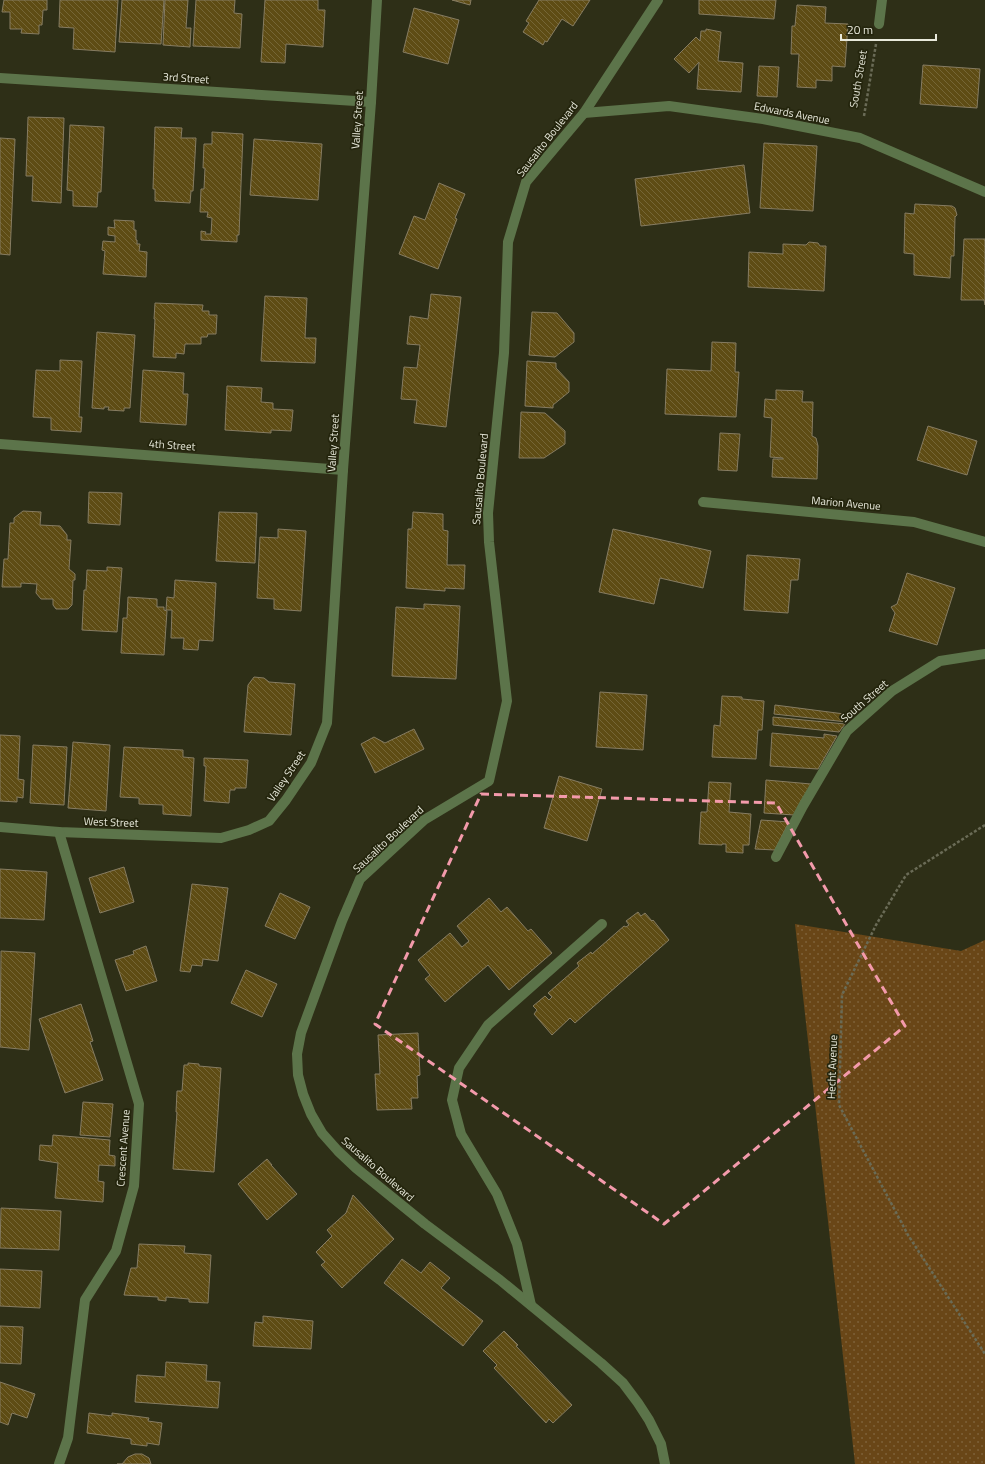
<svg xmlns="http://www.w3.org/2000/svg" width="985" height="1464" viewBox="0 0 985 1464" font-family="'Titillium Web',sans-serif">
<defs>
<pattern id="grass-dots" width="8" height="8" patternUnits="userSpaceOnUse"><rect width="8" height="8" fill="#694617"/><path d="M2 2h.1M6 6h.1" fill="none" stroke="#7e6138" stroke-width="1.8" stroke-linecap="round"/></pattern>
<pattern id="building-back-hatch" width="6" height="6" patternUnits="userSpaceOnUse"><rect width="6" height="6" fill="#5e4c14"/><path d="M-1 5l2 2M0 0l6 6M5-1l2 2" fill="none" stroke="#756636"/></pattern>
</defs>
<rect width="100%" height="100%" fill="#2e2f17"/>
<polygon fill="url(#grass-dots)" points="795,924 961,951 985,940 985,1464 855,1464"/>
<g fill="url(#building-back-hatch)" stroke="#867c62">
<polygon points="4,0 47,0 47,10 43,10 42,25 39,25 39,34 21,33 22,29 10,29 10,12 2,12"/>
<polygon points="60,0 118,0 115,52 73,49 74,28 59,27"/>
<polygon points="122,0 164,0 161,44 119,42"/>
<polygon points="165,0 188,0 186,28 191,28 190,47 163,45"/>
<polygon points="196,0 235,0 234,13 242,14 240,48 193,46"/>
<polygon points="265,0 318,0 318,10 325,10 323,47 286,44 285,63 261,62"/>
<polygon points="452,0 471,0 470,5"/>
<polygon points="539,0 590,0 573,26 562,19 547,42 545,41 543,45 523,32 529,23 526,21"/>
<polygon points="699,0 776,0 774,19 699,14"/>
<polygon points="797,5 826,7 825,23 848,24 845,67 832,66 832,81 816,80 816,88 797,87 799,54 791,54 792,26 795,26"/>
<polygon points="414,8 459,20 448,64 403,52"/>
<polygon points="706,29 721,32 718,61 743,63 741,92 697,89 699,62 689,73 674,59 696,37 700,41 701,31 706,31"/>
<polygon points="923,65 980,69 977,108 920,104"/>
<polygon points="759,66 779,67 777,97 757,96"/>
<polygon points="28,117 64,118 61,203 32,201 33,176 26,176"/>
<polygon points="70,125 104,127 101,192 98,192 97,207 73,206 73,191 67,190"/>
<polygon points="155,127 182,128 181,138 196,138 193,191 191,191 190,203 155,201 155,189 153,189"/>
<polygon points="212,132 243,134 239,235 237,235 237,242 201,240 201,231 206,232 205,234 211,234 212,218 207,217 208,212 200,212 201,189 204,189 205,168 203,168 204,144 212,144"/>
<polygon points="0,138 15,139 10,255 0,254"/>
<polygon points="254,139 322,144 318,200 250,195"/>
<polygon points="764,143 817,146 813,211 760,208"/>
<polygon points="744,165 750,213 641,226 635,179"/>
<polygon points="439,183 465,194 455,218 457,219 438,269 399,254 414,216 425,220"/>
<polygon points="915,204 952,206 955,208 957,215 955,217 954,256 951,256 950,278 914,275 914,254 904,253 905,213 914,214"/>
<polygon points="114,220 134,221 134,230 136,230 136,240 137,240 137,244 140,244 139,251 147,252 146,277 103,274 105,251 102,250 103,241 115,242 115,236 108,235 108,227 115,228"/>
<polygon points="964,239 985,239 985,305 984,300 961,300"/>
<polygon points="809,242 818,243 820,246 826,246 824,291 748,287 749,252 783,254 783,244 806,245"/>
<polygon points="431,294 461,297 446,427 414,423 417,400 401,399 404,367 417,368 420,345 407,344 410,316 428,319"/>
<polygon points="265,296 307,298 305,338 316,338 315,363 261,361"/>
<polygon points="155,303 203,305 202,311 209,311 209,315 217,315 216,334 208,334 207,337 201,337 201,344 185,344 184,354 176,353 176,358 153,357 155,319 154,319"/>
<polygon points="532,312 557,313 574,333 574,342 555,357 529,355"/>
<polygon points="97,332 135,335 130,408 124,408 124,411 108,410 109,407 104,407 104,409 92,408"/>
<polygon points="712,342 736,343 735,372 739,372 736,417 665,414 667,369 711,371"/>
<polygon points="60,360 82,361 79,417 82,417 81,432 51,430 51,418 33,417 36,370 60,371"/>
<polygon points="527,361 556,363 556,368 569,382 569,392 553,405 553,408 525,406"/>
<polygon points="143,370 184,373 183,394 188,394 186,425 140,422"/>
<polygon points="227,386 262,388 261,402 273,403 273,409 293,410 291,431 271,430 271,433 225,430"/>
<polygon points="776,390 803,391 802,402 813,402 812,436 816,438 818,446 817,479 772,477 773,459 783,459 783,458 770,457 772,418 764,417 765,399 776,400"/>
<polygon points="521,412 545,413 565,431 565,444 544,458 519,458"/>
<polygon points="928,426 977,441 967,475 917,460"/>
<polygon points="720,433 740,434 737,471 718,470"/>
<polygon points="89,492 122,493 120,525 88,523"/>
<polygon points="23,511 41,512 40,525 60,526 67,535 67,540 71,540 69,569 75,574 75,580 73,580 72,605 68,609 56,609 53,605 53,599 41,599 36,593 37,584 21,583 21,587 2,587 4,559 8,559 10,523 14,523 14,518"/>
<polygon points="219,512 257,513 255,563 216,561"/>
<polygon points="413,512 443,514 443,530 448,531 447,565 465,565 464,589 445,588 445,591 406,588 408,529 412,529"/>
<polygon points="278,529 306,531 301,611 274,609 274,599 257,598 260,537 278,538"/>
<polygon points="613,529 711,551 703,588 660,578 654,604 599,592"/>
<polygon points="747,555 800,559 798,580 791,580 788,613 744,610"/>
<polygon points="107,567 122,568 117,632 82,630 84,590 86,590 87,570 107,571"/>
<polygon points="907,573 955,588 937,645 889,631 895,613 891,607 897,604"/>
<polygon points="175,580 216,583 213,641 199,640 198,650 183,649 184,638 171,638 172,610 166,610 167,597 174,598"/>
<polygon points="128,597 157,599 157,607 164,607 164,610 167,611 164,655 121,653 123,618 127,618"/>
<polygon points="424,604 460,606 456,679 392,676 396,607 424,609"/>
<polygon points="254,677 264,678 269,682 295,684 291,735 244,732 248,685"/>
<polygon points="600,692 647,695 643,750 596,747"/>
<polygon points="722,696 742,697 742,699 764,701 762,730 758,730 756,759 712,757 714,725 720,726"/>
<polygon points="775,705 852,715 847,722 774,714"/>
<polygon points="773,717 845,724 839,732 773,725"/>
<polygon points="414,729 424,749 375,773 361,744 374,737 385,743"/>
<polygon points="772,733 824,738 824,734 837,736 818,769 770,766"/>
<polygon points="0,735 20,736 18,779 24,780 23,798 17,797 17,802 0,801"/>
<polygon points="73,742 110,745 106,811 68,808"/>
<polygon points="33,745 67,747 64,805 30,803"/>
<polygon points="124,747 183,750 183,757 194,758 191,816 163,814 163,805 139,804 139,798 120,797"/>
<polygon points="204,758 248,760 246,788 235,788 235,790 230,790 229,803 204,801 206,766 204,766"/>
<polygon points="559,776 602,789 587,841 544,828"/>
<polygon points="766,780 811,784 794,815 764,813"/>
<polygon points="709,782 731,783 729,812 751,814 749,845 743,845 743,853 726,852 726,844 722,844 722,845 699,844 701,812 707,812"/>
<polygon points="761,820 789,822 775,850 755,849"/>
<polygon points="124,867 134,902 100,913 89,878"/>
<polygon points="0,869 47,872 44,920 0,918"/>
<polygon points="192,884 228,888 218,961 203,959 202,966 192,965 190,972 180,971"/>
<polygon points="280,893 310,907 295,939 265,926"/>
<polygon points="489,898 501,912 507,907 528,931 531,929 552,953 509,990 488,965 445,1002 425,979 430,975 418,960 450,933 462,947 469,941 457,926"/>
<polygon points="638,912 641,916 645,913 652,921 653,920 669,940 575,1023 570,1018 552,1035 534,1014 537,1010 533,1006 545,996 549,1000 552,997 548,993 579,966 577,963 591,952 592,954 624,926 626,927 629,925 626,921"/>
<polygon points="146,946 157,981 126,991 115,960 134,954 133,951"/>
<polygon points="1,951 35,953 29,1050 0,1047"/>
<polygon points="246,970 277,984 262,1017 231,1003"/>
<polygon points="81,1004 93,1041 90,1042 103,1080 65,1093 39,1019"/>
<polygon points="418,1033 420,1075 417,1076 418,1098 411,1098 412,1109 377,1110 375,1074 380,1074 378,1035"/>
<polygon points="188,1063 199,1064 199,1066 221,1068 214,1172 173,1169 177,1112 176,1112 177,1091 182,1091 184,1065 188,1065"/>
<polygon points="83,1102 113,1104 110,1137 80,1135"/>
<polygon points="53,1135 110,1140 109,1155 115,1156 115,1166 99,1165 98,1181 104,1182 103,1202 55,1198 58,1163 39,1160 40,1145 52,1146"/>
<polygon points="267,1159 272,1165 271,1165 297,1194 267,1220 238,1184"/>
<polygon points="353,1195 394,1239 342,1288 321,1265 325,1262 316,1252 332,1236 327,1230 346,1213"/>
<polygon points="1,1208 61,1211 59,1250 0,1248"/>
<polygon points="139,1244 185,1246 184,1253 211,1255 208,1303 189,1302 189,1299 166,1297 166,1301 158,1300 158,1297 124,1295 131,1268 137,1268"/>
<polygon points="402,1259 421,1273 430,1262 450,1278 441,1288 483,1321 463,1346 384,1283"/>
<polygon points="0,1269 42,1271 40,1308 0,1306"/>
<polygon points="263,1316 313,1321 311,1349 253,1346 255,1322 263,1323"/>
<polygon points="0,1326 23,1327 21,1364 0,1363"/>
<polygon points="504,1331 518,1345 516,1346 572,1405 553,1423 549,1419 546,1423 494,1368 497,1365 483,1351"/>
<polygon points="166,1362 207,1365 206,1381 220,1382 218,1408 135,1402 137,1375 165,1377"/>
<polygon points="0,1382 35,1394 27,1418 12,1413 8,1425 0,1422"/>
<polygon points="89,1413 112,1416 112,1413 149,1418 148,1421 162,1423 159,1445 147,1443 147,1446 131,1444 131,1439 87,1433"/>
<polygon points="135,1454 142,1454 149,1458 151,1464 117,1464 122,1464 128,1457"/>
</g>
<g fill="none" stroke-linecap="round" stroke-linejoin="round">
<g stroke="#6a6b56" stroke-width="2.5" stroke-dasharray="3 2" stroke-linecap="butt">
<polyline points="864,116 876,44"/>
<polyline points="985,825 906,875 876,925 842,995 839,1105 908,1235 985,1354"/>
</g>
<g stroke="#5c744a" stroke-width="10">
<polyline points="658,0 584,113 526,182 508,242 504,353 488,513 489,542 507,701 489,781 424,820 360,879 342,921 301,1033 297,1054 298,1075 303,1094 311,1114 322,1133 338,1151 356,1168 425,1224 500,1280 601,1363 623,1383 638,1403 649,1420 661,1444 665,1464"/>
<polyline points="879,24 882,0"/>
<polyline points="0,78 371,102"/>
<polyline points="584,113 669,106 763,119 860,138 985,192"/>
<polyline points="0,444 343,470"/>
<polyline points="703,502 914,522 985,542"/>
<polyline points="0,827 59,832 221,838 249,830 269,821 286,800 311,763 327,723 343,470 371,102 377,0"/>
<polyline points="776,857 803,806 847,731 892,691 940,661 985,654"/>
<polyline points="531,1305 517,1244 497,1194 461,1134 452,1100 459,1068 488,1025 602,924"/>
<polyline points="59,1464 68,1438 85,1300 116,1251 134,1186 139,1104 59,832"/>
</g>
</g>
<path fill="none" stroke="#f39aab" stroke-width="3" stroke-dasharray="8 5" stroke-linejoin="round" d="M481,794L776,803L905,1026L664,1224L375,1024Z"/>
<g text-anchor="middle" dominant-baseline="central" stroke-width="3.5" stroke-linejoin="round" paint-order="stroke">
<g font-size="11" fill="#e8e9db" stroke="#24250d">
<text transform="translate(186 78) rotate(4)">3rd Street</text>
<text transform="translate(858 79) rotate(-80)">South Street</text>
<text transform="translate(792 113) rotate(11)">Edwards Avenue</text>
<text transform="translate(357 120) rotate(-86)">Valley Street</text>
<text transform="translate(547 139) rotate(-52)">Sausalito Boulevard</text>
<text transform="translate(333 443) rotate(-86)">Valley Street</text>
<text transform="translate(172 445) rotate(4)">4th Street</text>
<text transform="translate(480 479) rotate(-85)">Sausalito Boulevard</text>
<text transform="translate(846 503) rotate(5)">Marion Avenue</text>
<text transform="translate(864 701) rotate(-41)">South Street</text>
<text transform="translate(286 776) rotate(-56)">Valley Street</text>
<text transform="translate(111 822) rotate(2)">West Street</text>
<text transform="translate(388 839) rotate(-43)">Sausalito Boulevard</text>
<text transform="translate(832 1067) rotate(-88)">Hecht Avenue</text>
<text transform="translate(123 1148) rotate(-86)">Crescent Avenue</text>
<text transform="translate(378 1169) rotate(41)">Sausalito Boulevard</text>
</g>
</g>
<path d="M841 34v6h95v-6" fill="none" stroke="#e8e9db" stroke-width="2"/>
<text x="847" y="34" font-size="12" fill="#e8e9db" stroke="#24250d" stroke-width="3" paint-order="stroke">20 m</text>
</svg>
